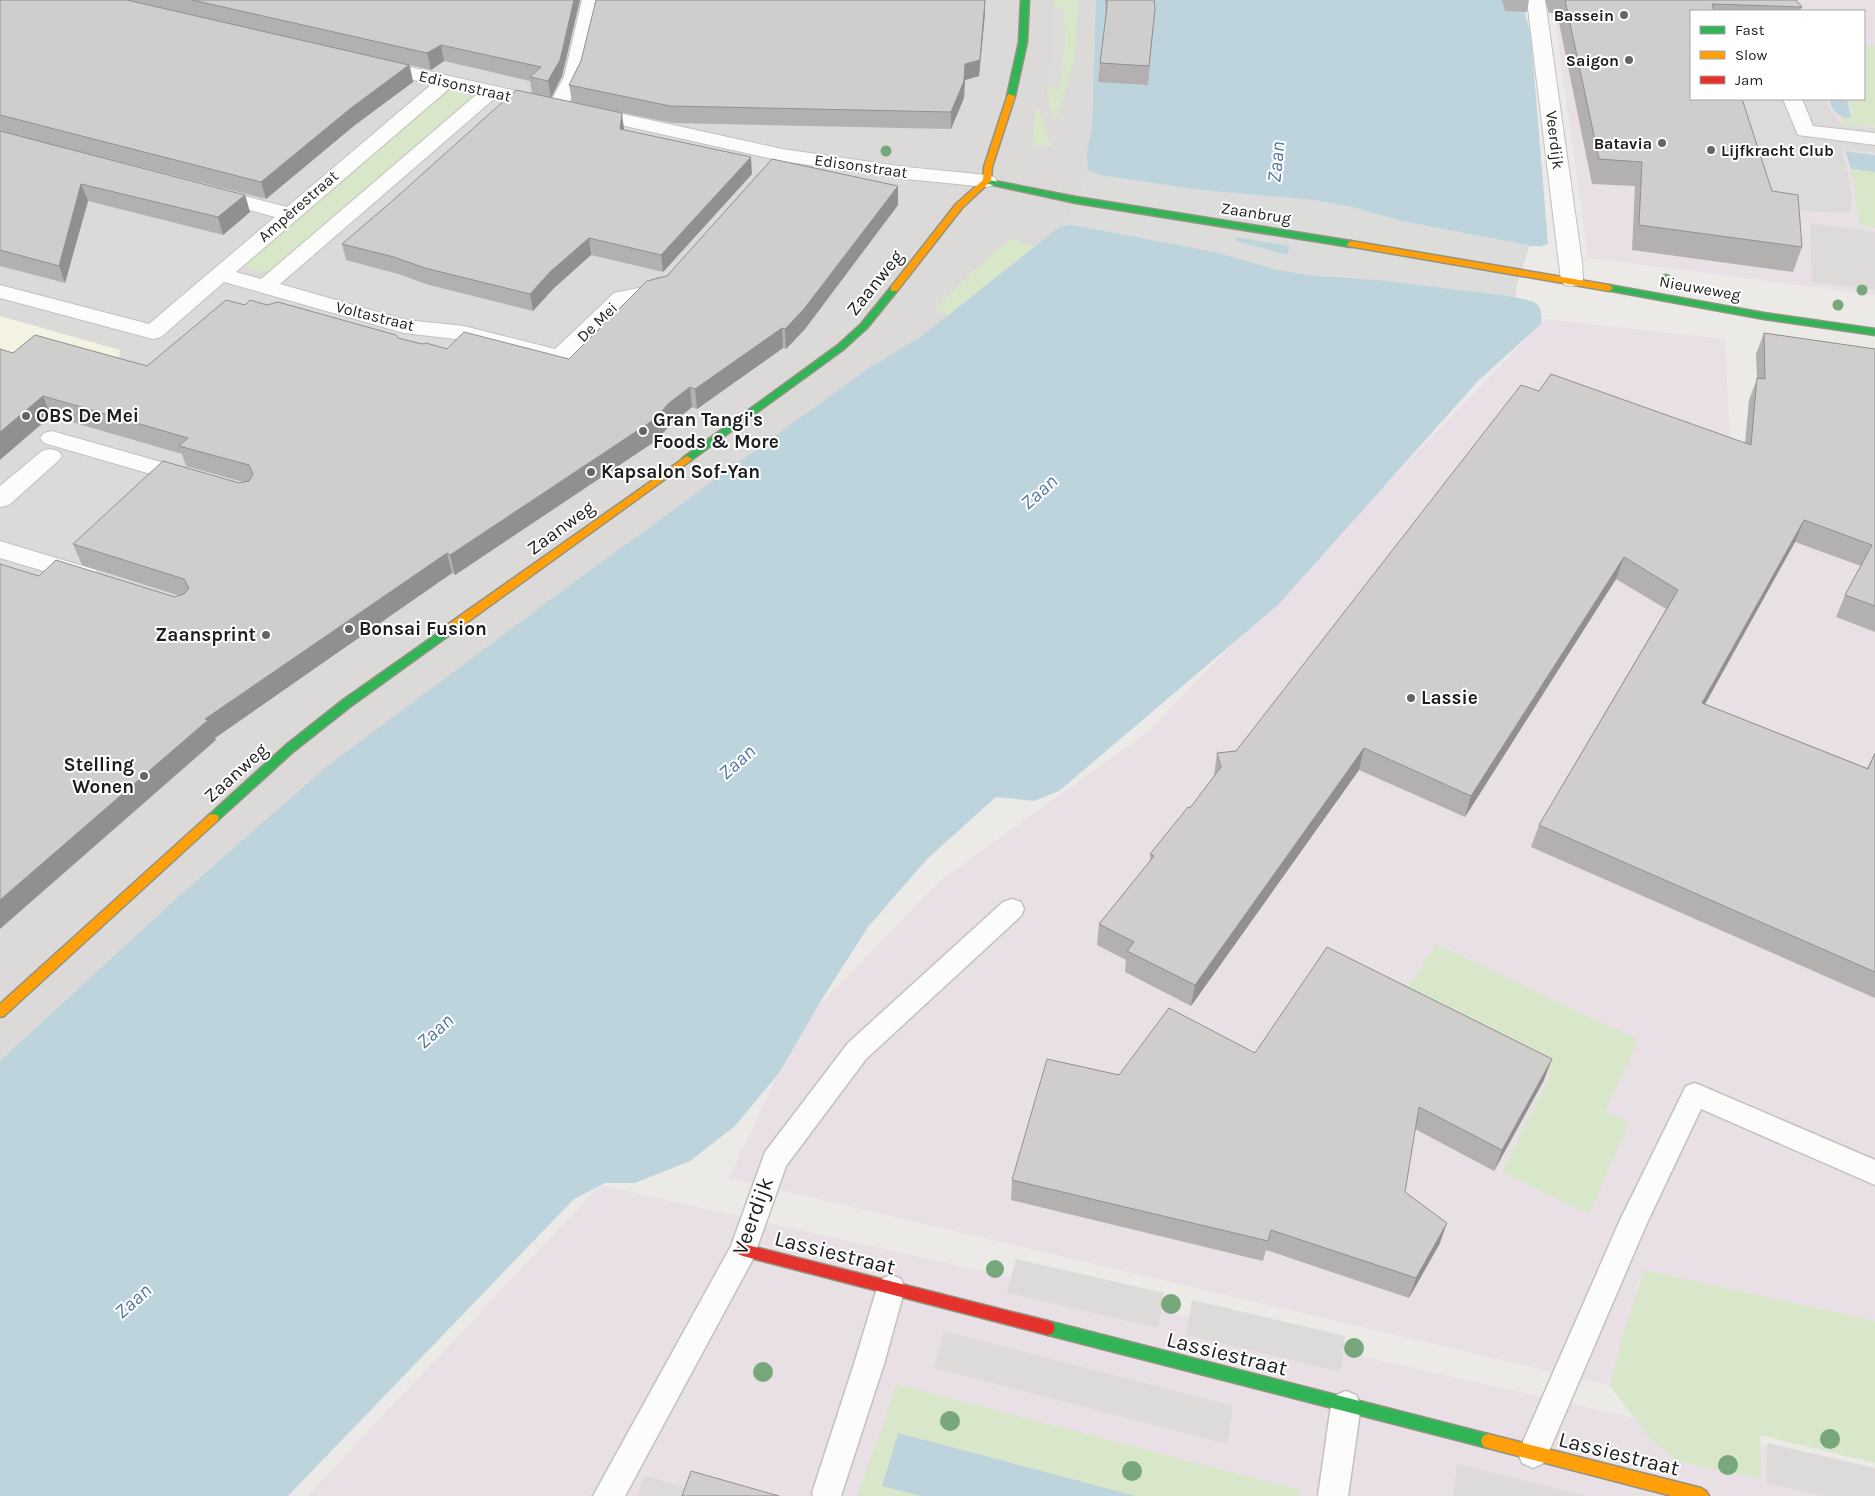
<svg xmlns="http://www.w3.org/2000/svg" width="1875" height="1496" viewBox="0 0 1875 1496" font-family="Karla,sans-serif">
<rect width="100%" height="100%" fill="#eceae7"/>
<polygon fill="#dbdad8" points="0,0 1164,0 1071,238 0,1122"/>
<g fill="#e9e0e5" fill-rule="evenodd">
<path d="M1552,0H1875V295L1588,258ZM1691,11H1864V99H1691Z"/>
<polygon points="1545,319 1725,339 1730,440 1875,487 1875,1342 1638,1280 1616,1387 729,1178 802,1023 942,879 1148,732"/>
<polygon points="600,1185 1875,1472 1875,1496 307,1496"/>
</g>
<polygon fill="#f4f3e3" points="0,316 120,350 119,357 0,460"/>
<g fill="#d8e6c9">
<polygon points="1053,0 1077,0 1078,8 1074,60 1055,123 1047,95 1047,89 1059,89 1064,9 1055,8"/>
<polygon points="1864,45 1875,46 1875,127 1844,125 1839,116 1847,118 1852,114 1847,99 1864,99"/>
<polygon points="445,89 474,98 274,269 261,272 249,269 249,259"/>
<polygon points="1036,109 1039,110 1051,146 1032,145"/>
<polygon points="1851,169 1875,172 1875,227 1860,225"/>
<polygon points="1012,239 1034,247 949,315 934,309 996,250"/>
<polygon points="1436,944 1638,1040 1605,1111 1629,1123 1589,1214 1502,1172 1551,1074 1402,997"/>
<polygon points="1644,1270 1875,1321 1875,1463 1760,1435 1761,1479 1677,1461 1648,1436 1610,1386 1622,1338"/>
<polygon points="896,1384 1300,1490 1299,1496 1136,1496 898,1433 882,1486 921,1496 857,1496 882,1429"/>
</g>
<g fill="#dcdbda">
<polygon points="1064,8 1065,46 1059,89 1050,88 1048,87 1054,47 1053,9"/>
<polygon points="1734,99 1827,99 1829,108 1842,125 1875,128 1875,153 1843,150 1852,194 1851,213 1769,210"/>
<polygon points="1810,223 1875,232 1875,290 1812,282"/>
<polygon points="1016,1259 1164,1293 1158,1328 1007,1293"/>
<polygon points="1192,1300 1345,1336 1341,1372 1186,1335"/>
<polygon points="944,1331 1233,1406 1227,1444 934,1368"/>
<polygon points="1767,1443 1875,1468 1875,1496 1823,1496 1767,1483"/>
<polygon points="1457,1464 1587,1496 1453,1496"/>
<polygon points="645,1475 685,1488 682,1496 637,1496"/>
</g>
<g fill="#bed4dc">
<path d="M1096,0H1522L1531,36L1548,244L1542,246H1529L1516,287L1515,297C1533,302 1544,300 1541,324L1479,380L1278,605L1059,791L1034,801L996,797L927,859L868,927L822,999L779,1073L735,1126L690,1161L635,1183H605L574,1199L288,1496H0V1061L178,897L325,768L559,593L866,370L923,335L1061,226L1076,200L1088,170L1087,154L1092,126Z"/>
<path d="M1829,99H1847L1851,118C1838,118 1832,111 1829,99Z"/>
<polygon points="1845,151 1875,155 1875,172 1851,169"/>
<polygon points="898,1433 1136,1496 921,1496 882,1486"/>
</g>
<path fill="#dcdcda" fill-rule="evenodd" d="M1088,170L1100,175L1201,190L1315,200L1352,207L1402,221L1529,245L1516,287L1515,297L1378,280L1316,276L1277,270L1214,252L1178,245L1072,225L1061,226L1076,200ZM1241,238L1289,246L1288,255L1236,241V238Z"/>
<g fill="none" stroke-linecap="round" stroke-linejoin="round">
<g stroke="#c2c1bf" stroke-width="3">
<g id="lane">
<polygon points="1012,899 1021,902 1024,909 1021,916 866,1059 786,1166 753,1259 625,1496 593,1496 731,1246 765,1152 848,1043 1003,902"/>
<polygon points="1695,1083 1875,1160 1875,1185 1701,1109 1647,1223 1544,1463 1533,1468 1522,1463 1518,1453 1620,1220 1686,1086"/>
<polygon points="891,1275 901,1279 905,1288 884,1364 842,1493 841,1496 813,1496 812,1493 854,1364 877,1288 881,1279"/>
<polygon points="1346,1391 1356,1395 1361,1405 1348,1496 1318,1496 1331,1405 1336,1395"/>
</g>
</g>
<g stroke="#c2c1bf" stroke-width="2">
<g id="street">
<path d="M582,0H600L582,77L565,110C557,112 551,107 545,109L495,98L280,284L406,320L464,326L555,349L614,293L653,285L657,278L665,277L673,278L676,283L668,295L629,303L568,362L560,364L464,340L404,333L224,282L161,337L153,339L0,298V285L149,324L275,217L203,197L200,193L203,189L210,187L287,207L432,84L367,69L365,65L367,61L374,59L552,99L564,77ZM450,88L477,94L261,279L236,272Z"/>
<polygon points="1527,0 1545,0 1582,262 1583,280 1580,285 1572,286 1564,285 1561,280"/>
<polygon points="1783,99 1802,99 1813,126 1875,133 1875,145 1798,135"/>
<polygon points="587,106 782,149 906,167 987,175 994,177 997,181 994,185 987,187 906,179 782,161 580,116 577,112 580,108"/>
<polygon points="52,431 200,473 204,478 200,483 192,486 44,443 40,438 44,433"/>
<polygon points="50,449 58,451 62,456 58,461 9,505 0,507 0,486 42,451"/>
<polygon points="0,541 96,570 100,576 96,582 87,584 0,558"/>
</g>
</g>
<g stroke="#929381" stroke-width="3">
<g id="fast">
<polygon points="1021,0 1029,0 1027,42 1015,96 1011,98 1007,96 1019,42"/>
<polygon points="984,179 1076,197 1351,241 1355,244 1351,247 1076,203 984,183"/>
<polygon points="1609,285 1764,313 1875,329 1875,335 1764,319 1606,290 1606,286"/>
<polygon points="894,286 897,287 897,291 867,328 844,349 690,461 684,461 682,459 684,457 838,345 861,324 891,287"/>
<polygon points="451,624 455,625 456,628 455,631 351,706 294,751 217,821 209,821 207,818 209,815 286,745 343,700"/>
<polygon points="1048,1321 1488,1434 1493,1436 1495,1441 1493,1446 1488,1448 1048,1335 1043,1333 1041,1328 1043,1323"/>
</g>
</g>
<g stroke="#929381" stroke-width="3">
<g id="slow">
<polygon points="1008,94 1015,96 992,167 991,181 962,208 897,291 891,291 891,287 956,204 983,180 984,167"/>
<polygon points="1351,241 1609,285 1613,288 1609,291 1348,246 1347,244"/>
<polygon points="687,456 692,459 690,461 455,631 447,631 446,628 447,625"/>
<polygon points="213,814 217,815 219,818 217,821 4,1016 0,1017 0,1004 209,815"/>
<polygon points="1488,1434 1701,1488 1706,1491 1709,1496 1672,1496 1488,1448 1483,1446 1481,1441 1483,1436"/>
</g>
</g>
<g stroke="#929381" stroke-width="3">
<polygon id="jam" points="743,1244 1048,1321 1053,1323 1055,1328 1053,1333 1048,1335 743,1256 738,1254 736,1250 738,1246"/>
</g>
<use href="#lane" fill="#fcfcfb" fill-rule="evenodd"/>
<use href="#street" fill="#fcfcfb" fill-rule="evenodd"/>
<use href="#fast" fill="#30b455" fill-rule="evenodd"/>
<use href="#slow" fill="#ff9f0a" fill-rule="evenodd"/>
<use href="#jam" fill="#e5322d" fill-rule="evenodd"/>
</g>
<g fill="#77a77b">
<circle cx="886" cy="151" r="5.5"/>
<circle cx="1666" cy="279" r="5.5"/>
<circle cx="1862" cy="290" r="5.5"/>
<circle cx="1838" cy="305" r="5.5"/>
<circle cx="995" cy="1269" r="9"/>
<circle cx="1171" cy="1304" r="10"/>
<circle cx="1354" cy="1348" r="10"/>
<circle cx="763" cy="1372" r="10"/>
<circle cx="950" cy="1421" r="10"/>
<circle cx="1830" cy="1439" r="10"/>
<circle cx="1728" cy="1465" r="10"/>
<circle cx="1132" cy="1471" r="10"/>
</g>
<g fill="#b3b1af">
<polygon points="0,0 580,0 562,76 551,98 624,130 752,174 663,272 591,255 554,288 533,311 429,285 398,274 346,260 342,244 532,94 530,81 444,61 431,70 410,65 413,82 355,125 266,199 62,147 245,195 250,212 223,235 88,201 65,283 0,266"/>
<polygon points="985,0 985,13 979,76 965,80 964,98 951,129 672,123 572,102 569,85 581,61"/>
<polygon points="1105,0 1154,0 1155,9 1148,85 1098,82 1100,63 1106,19"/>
<polygon points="1502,0 1529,0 1527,12 1505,11"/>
<polygon points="1545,0 1796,0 1802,7 1800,11 1691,11 1772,191 1802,247 1793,272 1632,250 1635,186 1592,184 1557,13 1549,13"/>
<polygon points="898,205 805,329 786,349 783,348 697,409 692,407 671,424 657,440 455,575 452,573 215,738 216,740 39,576 175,597 180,596 82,565 73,544 239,483 243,482 186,466 182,454 51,416 13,353 147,366 245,305 267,305 422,344 447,349 569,359 667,276"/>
<polygon points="1764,333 1875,349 1875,632 1836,617 1845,595 1861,566 1795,542 1705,704 1867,768 1875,753 1875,998 1531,847 1539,825 1666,609 1616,579 1465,817 1359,770 1191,1006 1125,972 1126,960 1097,945 1099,924 1150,861 1150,854 1190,808 1214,776 1214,775 1217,753 1236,751 1539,391 1745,443 1749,400 1757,379 1756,354"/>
<polygon points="1255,1053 1544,1080 1494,1171 1415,1129 1405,1192 1440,1243 1409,1298 1266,1250 1263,1261 1011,1200 1012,1180 1119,1075"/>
</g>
<g fill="#92908f">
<polygon points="574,0 580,0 562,76 551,98 548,81"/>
<polygon points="985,0 985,13 979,76 965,80 964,98 951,129 951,112 965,64"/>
<polygon points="441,45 444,61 431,70 427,53"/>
<polygon points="409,65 413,82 355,125 266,199 261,182 351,108"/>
<polygon points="622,113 624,129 622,145 620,129"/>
<polygon points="751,157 752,174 663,272 661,255"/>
<polygon points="81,184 88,201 65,283 59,266"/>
<polygon points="898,186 898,205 805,329 786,349 785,329"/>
<polygon points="245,195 250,212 223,235 218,217"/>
<polygon points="589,238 591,255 554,288 533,311 530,294 551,271"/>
<polygon points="782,328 783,348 697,409 695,389"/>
<polygon points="690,387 692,407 671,424 657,440 455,575 450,555 669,403"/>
<polygon points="43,396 51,416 0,460 0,432"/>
<polygon points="1804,520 1795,542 1694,724 1702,703"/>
<polygon points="447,553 452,573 215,738 216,740 0,929 0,900 205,719"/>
<polygon points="1624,557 1616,579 1465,817 1471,796"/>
<polygon points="1364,748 1359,770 1191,1006 1195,985"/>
<polygon points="1552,1059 1544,1080 1494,1171 1502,1150"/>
<polygon points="1447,1223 1440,1243 1409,1298 1416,1278"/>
</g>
<g fill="#d0cecc" stroke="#92908f">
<polygon points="0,0 127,0 409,65 351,108 261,182 0,115"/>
<polygon points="192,0 574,0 560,60 548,81 530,77 541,67 441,45 427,53"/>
<polygon points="596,0 985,0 980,60 965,64 964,81 951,112 670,106 569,85 581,61"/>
<polygon points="1107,0 1154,0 1155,9 1149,66 1100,63 1107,7"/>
<polygon points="1565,0 1796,0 1802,7 1712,4 1714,11 1691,11 1691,99 1742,99 1772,191 1798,195 1802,247 1639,225 1642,162 1599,159"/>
<polygon points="516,90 622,113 620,129 751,157 661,255 589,238 551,271 530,294 425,268 394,257 342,244 390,203"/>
<polygon points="0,131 245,195 218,217 81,184 59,266 0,250"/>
<polygon points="772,159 898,186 804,309 785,329 782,328 695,389 690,387 669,403 655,419 450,555 447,553 205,719 208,720 0,900 0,564 39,576 56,560 175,597 184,594 189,588 184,579 73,544 163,461 239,483 249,481 253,474 249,465 179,446 188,438 43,396 0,432 0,349 13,353 35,335 147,366 226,300 245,305 250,300 267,305 278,302 396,335 398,338 422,344 426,343 447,349 464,332 569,359 647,281 667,276"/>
<polygon points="1764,333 1875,349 1875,606 1845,595 1872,545 1804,520 1702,703 1868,769 1875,753 1875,972 1539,825 1678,590 1624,557 1471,796 1364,748 1195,985 1127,951 1134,942 1099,924 1154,856 1150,854 1188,807 1190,808 1221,767 1217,753 1236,751 1521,385 1539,391 1551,374 1751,445 1757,378 1765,379"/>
<polygon points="1327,947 1552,1059 1502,1150 1419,1107 1405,1192 1447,1223 1416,1278 1271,1230 1268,1241 1012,1180 1047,1059 1119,1075 1169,1008 1255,1053"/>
<polygon points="691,1471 779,1496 682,1496"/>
</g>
<g fill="#666564" stroke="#fff" stroke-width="2">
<circle cx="1624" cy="15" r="5"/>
<circle cx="1629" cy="60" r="5"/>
<circle cx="1662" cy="143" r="5"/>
<circle cx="1711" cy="150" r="5"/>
<circle cx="26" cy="416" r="5"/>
<circle cx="643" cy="431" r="5"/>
<circle cx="591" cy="472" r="5"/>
<circle cx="349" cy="629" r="5"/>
<circle cx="266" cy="635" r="5"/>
<circle cx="1411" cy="698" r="5"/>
<circle cx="144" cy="776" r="5"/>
</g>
<g text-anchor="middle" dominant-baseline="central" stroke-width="4" stroke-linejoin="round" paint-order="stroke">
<g font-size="16" font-weight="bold" fill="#1e1e1e" stroke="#fff" text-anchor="end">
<text x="1614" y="15">Bassein</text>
<text x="1619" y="60">Saigon</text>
<text x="1652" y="143">Batavia</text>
<text x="1721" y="150" text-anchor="start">Lijfkracht Club</text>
</g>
<g font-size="16" fill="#1e1e1e" stroke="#fff">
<text transform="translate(465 86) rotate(13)">Edisonstraat</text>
<text transform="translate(1555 140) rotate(83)">Veerdijk</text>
<text transform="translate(861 166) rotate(8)">Edisonstraat</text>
<text transform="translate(298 206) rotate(-41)">Ampèrestraat</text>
<text transform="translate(1256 213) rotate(9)">Zaanbrug</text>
<text transform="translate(1700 288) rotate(10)">Nieuweweg</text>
<text transform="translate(375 316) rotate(14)">Voltastraat</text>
<text transform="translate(597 322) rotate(-44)">De Mei</text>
</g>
<g font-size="19" fill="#1e1e1e" stroke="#fff">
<text transform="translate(875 283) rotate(-51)">Zaanweg</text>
<text transform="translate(561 528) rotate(-36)">Zaanweg</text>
<text transform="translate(236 773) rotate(-42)">Zaanweg</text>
</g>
<g font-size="19" font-weight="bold" fill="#1e1e1e" stroke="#fff" text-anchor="start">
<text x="36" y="416">OBS De Mei</text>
<text x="653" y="420">Gran Tangi's<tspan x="653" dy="22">Foods &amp; More</tspan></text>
<text x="601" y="472">Kapsalon Sof-Yan</text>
<text x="359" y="629">Bonsai Fusion</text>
<text x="256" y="635" text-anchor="end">Zaansprint</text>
<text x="1421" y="698">Lassie</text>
<text x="134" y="765" text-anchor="end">Stelling<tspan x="134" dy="22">Wonen</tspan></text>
</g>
<g font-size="20" font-style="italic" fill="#5579a3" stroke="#fff">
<text transform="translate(1276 162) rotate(-84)">Zaan</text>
<text transform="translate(1039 492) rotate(-42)">Zaan</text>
<text transform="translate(737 762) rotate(-42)">Zaan</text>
<text transform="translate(435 1031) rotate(-42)">Zaan</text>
<text transform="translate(133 1301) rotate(-42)">Zaan</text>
</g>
<g font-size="22" fill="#1e1e1e" stroke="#fff">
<text transform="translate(753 1216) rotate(-70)">Veerdijk</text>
<text transform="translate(835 1253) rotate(14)">Lassiestraat</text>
<text transform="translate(1227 1354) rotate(14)">Lassiestraat</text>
<text transform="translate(1619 1454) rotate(14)">Lassiestraat</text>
</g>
</g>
<rect x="1690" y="10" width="175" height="90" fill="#ffffff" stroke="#a5a5a5"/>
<rect x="1700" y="26" width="25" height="8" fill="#30b455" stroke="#a5a5a5"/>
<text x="1735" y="35" font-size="15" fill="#1e1e1e">Fast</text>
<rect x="1700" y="51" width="25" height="8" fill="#ff9f0a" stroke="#a5a5a5"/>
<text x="1735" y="60" font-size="15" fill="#1e1e1e">Slow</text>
<rect x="1700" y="76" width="25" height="8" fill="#e5322d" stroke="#a5a5a5"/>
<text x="1735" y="85" font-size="15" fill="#1e1e1e">Jam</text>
</svg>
